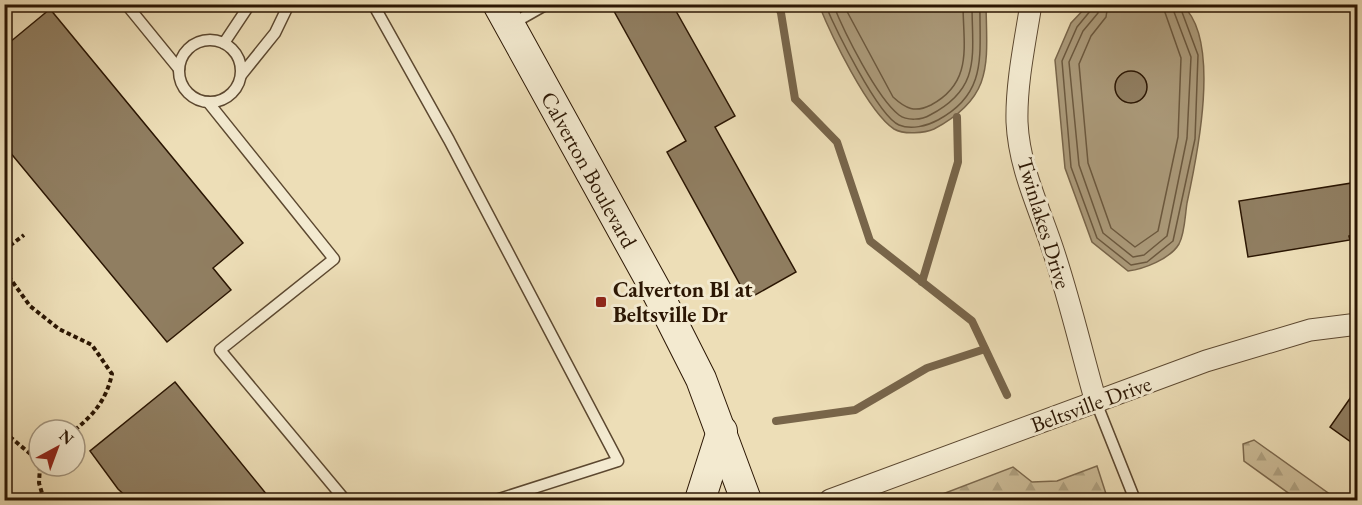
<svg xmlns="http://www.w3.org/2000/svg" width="1362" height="505" viewBox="0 0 1362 505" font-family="'EB Garamond',serif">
<defs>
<pattern id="forest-firs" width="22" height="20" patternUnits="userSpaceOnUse" patternTransform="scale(1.5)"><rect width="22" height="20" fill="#ccbc98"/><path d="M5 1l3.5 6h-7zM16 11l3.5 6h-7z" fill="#afa181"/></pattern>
</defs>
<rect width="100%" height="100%" fill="#eddeb7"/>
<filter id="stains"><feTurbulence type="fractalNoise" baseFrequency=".00333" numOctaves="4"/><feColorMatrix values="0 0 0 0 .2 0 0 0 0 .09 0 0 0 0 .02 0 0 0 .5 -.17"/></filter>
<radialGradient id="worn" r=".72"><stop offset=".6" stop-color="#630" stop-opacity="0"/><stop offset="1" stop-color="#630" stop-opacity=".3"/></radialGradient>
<g fill="url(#forest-firs)" stroke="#7c694e" stroke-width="1.5">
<polygon points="1254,440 1338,500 1298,500 1244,461 1243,444"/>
<polygon points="1097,466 1108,500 927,500 1013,467 1032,482 1057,481"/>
</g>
<g fill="#ab9a7a" stroke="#78654a" stroke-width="1.5">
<path d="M819,5H986C987,64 994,97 934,129C925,133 904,135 894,129C868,112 831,35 819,5Z"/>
<path d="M1088,5H1182C1222,39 1197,157 1187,203C1185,215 1185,233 1179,244C1170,259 1144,269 1128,271L1092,242L1065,168L1055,60L1071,23Z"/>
</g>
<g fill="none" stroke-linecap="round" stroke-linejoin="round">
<g stroke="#6b583e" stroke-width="1.5">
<path d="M825,4C835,28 878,116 899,125C911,130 927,126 938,120C989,93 979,53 980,4"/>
<path d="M833,4C844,32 877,98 899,115C907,121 922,120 930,115C982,88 972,55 972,4"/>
<path d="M843,4L893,97C906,109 915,113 931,105C974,82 963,45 963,4"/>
<polyline points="1092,4 1091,10 1077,27 1062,61 1071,167 1097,238 1131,265 1147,262 1173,241 1195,139 1198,55 1179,4"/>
<polyline points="1099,4 1098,13 1083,31 1069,62 1079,165 1103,233 1133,257 1144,255 1167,236 1187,138 1191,57 1171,4"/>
<polyline points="1108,4 1106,17 1091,36 1079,64 1088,163 1111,228 1135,247 1158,231 1178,137 1181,58 1162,4"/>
</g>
<g stroke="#78654a" stroke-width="8">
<polyline points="777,4 781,13 795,99 837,142 870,241 972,321 1007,395"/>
<polyline points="922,282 958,162 957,117"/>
<polyline points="776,421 855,410 927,368 985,349"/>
</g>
</g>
<g fill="#907e61" stroke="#2b1603" stroke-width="1.5">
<polygon points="610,4 672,4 735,116 715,127 796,272 748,299 667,152 686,141"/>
<polygon points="50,9 243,243 213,268 231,290 167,342 4,145 4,47"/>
<circle cx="1131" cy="87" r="16"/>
<polygon points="1358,182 1358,234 1349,236 1350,240 1248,257 1239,201"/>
<polygon points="175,382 272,501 131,501 118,489 90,451"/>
<polygon points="1358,387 1358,447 1330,427"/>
</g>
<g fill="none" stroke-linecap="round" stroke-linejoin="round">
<g stroke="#5c4830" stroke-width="13">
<g id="lane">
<polyline points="126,4 179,69"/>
<polyline points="373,4 449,140 618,461 496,500"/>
<polyline points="510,25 547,4"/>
<circle cx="210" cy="71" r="31"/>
<polyline points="224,43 250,4"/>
<polyline points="242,74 275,33 289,4"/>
<polyline points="208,102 334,259 220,350 345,500"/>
<polyline points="1096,402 1135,500"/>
</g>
</g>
<g stroke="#5c4830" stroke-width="23">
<g id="street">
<path d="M1031,4C1025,42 1016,84 1017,122C1019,166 1037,203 1051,244C1069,296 1081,350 1096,402"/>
<polyline points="830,500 1206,361 1310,330 1358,324"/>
</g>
</g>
<g stroke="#2b1603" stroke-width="32">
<g id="secondary">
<path id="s1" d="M498,4L658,294L701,379L746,500"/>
<polyline points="700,500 722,431"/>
</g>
</g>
<g stroke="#2b1603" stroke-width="4" stroke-dasharray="4.5 3" stroke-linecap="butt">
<polyline points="4,250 24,235"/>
<path d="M4,270L30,306L59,329L92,345L112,374C106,400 95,413 75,430"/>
<polyline points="4,432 39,461"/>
<polyline points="40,466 39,483 44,500"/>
</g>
<use href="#lane" stroke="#f3ead0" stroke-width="10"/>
<use href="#street" stroke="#f3ead0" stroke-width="21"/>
<use href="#secondary" stroke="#f3ead0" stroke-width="30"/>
</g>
<rect fill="#8f2418" stroke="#f3ead0" stroke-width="2" x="595" y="296" width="12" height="12" rx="3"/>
<g text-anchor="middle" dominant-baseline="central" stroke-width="6" stroke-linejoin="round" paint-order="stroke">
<g font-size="22" fill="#2b1603" stroke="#f3ead0">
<text stroke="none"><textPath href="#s1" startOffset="189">Calverton Boulevard</textPath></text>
<text transform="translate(1044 223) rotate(73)">Twinlakes Drive</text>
<text transform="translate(1091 404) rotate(-20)">Beltsville Drive</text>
</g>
<g font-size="22" font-weight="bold" fill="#2b1603" stroke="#f3ead0" text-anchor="start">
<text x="613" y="289">Calverton Bl at<tspan x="613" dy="25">Beltsville Dr</tspan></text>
</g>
</g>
<rect width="1362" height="505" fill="none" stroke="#eddeb7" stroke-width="24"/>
<rect x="6" y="6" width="1350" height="493" fill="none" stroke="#2b1603" stroke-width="3"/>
<rect x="12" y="12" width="1338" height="481" fill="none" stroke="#2b1603" stroke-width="1.5"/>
<g transform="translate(57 448) rotate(41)"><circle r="28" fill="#f3ead0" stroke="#a3957e" stroke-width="1.5"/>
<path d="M0-4.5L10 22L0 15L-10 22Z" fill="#8f2418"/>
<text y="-9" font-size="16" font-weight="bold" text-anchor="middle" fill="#2b1603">N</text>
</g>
<rect width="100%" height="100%" filter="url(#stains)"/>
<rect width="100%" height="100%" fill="url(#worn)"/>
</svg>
